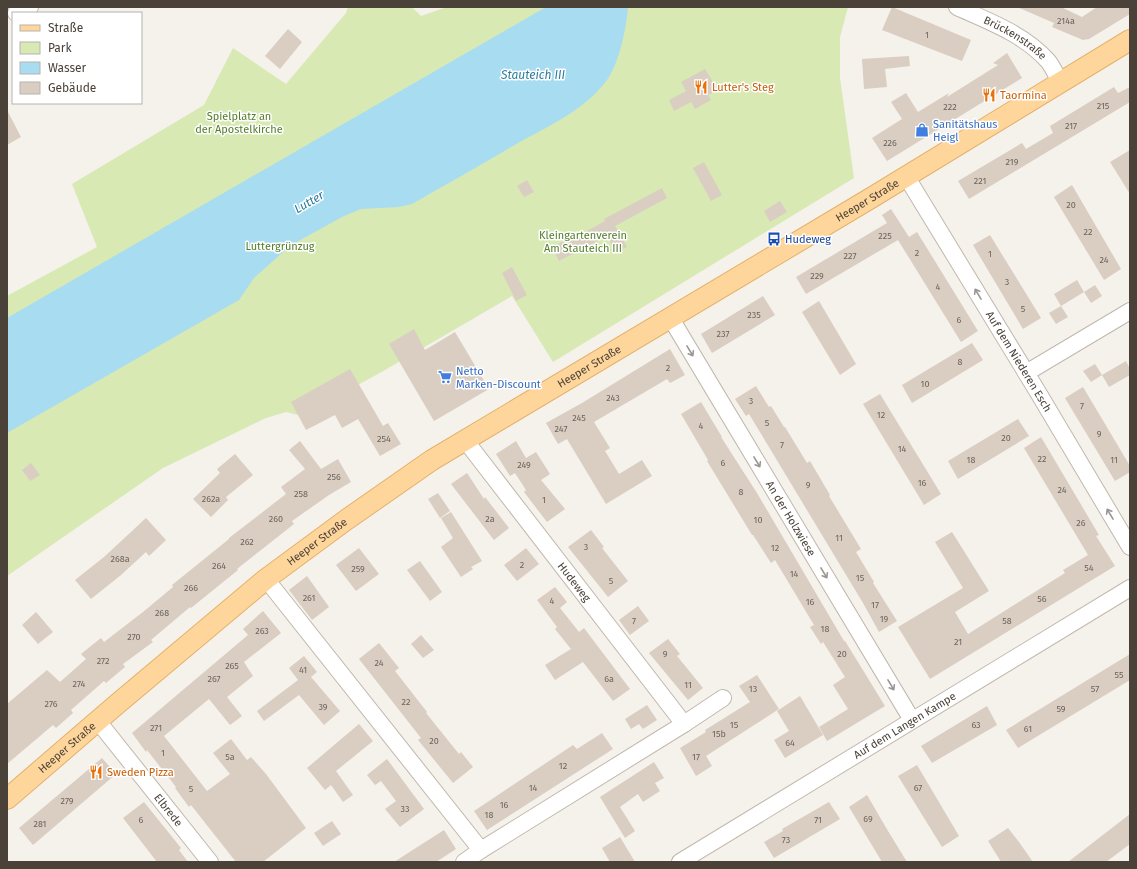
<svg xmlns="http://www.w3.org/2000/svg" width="1137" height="869" viewBox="0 0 1137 869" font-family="'Fira Sans',sans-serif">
<rect width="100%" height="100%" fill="#f5f1eb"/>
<polygon fill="#d8e9b4" points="348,7 412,7 421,16 447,7 848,7 840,37 840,78 854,178 553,362 512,296 385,370 302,416 286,412 266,418 163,468 7,576 7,296 97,247 72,184 204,105 233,48 286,84 346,13"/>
<path fill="#a8dcf1" d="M546,7H628C626,29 620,61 607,80C586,109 549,126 518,143C483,164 447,184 412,204L399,207L361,209L344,216L291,245L254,278L239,300L7,433V318Z"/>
<g fill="#dacec3">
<polygon points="892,7 971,40 962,61 882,30"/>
<polygon points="1017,7 1061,7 1082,17 1097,7 1130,7 1130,14 1089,39 1083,40 1052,27 1054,23"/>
<polygon points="288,29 302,42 280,69 265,56"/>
<polygon points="1007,53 1022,78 887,161 872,138 902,119 891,102 906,93 918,112 949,93 947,97 998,65 993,63"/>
<polygon points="909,56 910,66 885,69 887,87 864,89 862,59"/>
<polygon points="705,69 718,90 708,95 711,100 695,109 691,102 674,111 669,100 686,91 681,82"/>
<polygon points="1114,87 1118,93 1130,87 1130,102 969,199 958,181 1022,143 1026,149 1053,133 1050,126"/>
<polygon points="7,110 21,137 7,145"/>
<polygon points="1130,150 1130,194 1110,162"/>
<polygon points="704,162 722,195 711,201 693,168"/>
<polygon points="527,180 534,192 524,197 517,186"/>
<polygon points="1072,185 1121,269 1104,280 1054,197"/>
<polygon points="662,188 667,198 615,226 627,247 616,253 607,236 559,261 552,247 564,241 565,243 605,221 604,219"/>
<polygon points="780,201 787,212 770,222 764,211"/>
<polygon points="891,209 909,237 917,232 978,331 961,342 898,240 806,294 796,277 887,223 882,215"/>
<polygon points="990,235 1041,318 1023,329 973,245"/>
<polygon points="512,267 527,295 516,301 502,273"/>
<polygon points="1077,280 1084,292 1061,306 1054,294"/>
<polygon points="1095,285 1102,296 1091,303 1084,292"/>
<polygon points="763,296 775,315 712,353 701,334"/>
<polygon points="819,301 856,364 840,375 802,312"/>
<polygon points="1061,306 1068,317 1056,324 1049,313"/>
<polygon points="414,329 425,350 455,332 489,389 434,421 389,344"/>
<polygon points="972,343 983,360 912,403 902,385"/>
<polygon points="670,349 685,375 670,383 667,379 594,422 610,448 605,451 619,474 642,460 652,476 606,504 567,439 558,444 546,423 582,403"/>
<polygon points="1126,361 1130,369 1130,375 1109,387 1102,375"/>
<polygon points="1095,364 1102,375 1091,382 1083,371"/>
<polygon points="350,369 383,426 388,423 401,444 380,456 358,419 342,428 335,415 306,430 291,402"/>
<polygon points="756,386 769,407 771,406 784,427 785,427 807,463 810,461 830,495 829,496 861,549 856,552 874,582 873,583 897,621 879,632 863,603 749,414 746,416 735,399"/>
<polygon points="1083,387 1130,466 1130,472 1115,481 1065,398"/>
<polygon points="880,394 941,494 924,505 863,404"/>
<polygon points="701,402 722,437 721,437 757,493 844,641 845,641 885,706 827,741 819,727 848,709 833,685 845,677 823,642 821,644 810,627 814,625 775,560 771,563 753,535 752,535 707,461 708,460 681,414"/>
<polygon points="1018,419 1029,436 958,479 948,461"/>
<polygon points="1041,437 1099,535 1096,536 1115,566 930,679 898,627 963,588 935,542 952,532 989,591 955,612 968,634 1065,573 1063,570 1088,555 1024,448"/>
<polygon points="300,441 321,469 338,459 351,482 329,495 292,521 294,524 237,569 238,570 191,608 190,607 151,640 153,642 123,664 125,667 106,683 104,681 71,710 73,713 56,728 53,725 7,764 7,704 47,670 60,682 86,659 81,654 101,638 104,642 143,612 173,587 172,585 229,539 229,538 286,494 281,487 305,469 289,450"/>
<polygon points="516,441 526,458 536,452 550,474 541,480 565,509 547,522 524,492 526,490 515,473 510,476 496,454"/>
<polygon points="235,454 253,475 226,497 228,500 211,517 193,499 220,473 217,469"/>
<polygon points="31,463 40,475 30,481 22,470"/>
<polygon points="467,473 484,499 485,497 509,528 494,540 451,484"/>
<polygon points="438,493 450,511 440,518 428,499"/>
<polygon points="451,512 482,561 471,567 473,569 461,577 441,547 453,538 441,518"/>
<polygon points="146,518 166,540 149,556 146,552 121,575 91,599 75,580 104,557"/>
<polygon points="591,530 604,547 602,548 628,581 608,597 568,547"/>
<polygon points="359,548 379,574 356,591 336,565"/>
<polygon points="526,548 539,564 517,581 504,565"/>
<polygon points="420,561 442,592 430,601 407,570"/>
<polygon points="307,576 329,607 312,620 289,590"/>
<polygon points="555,587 567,602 560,608 579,632 584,628 630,689 613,701 583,662 555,680 545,665 571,649 555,629 557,627 537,600"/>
<polygon points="638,606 649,621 630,635 619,620"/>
<polygon points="263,611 281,633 244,662 253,676 227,697 242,716 230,725 209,699 164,736 207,791 230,774 213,753 231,739 247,760 251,757 266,774 306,828 263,862 236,862 191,805 189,807 175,788 176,787 147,750 146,752 132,733 248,635 243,629"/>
<polygon points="36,612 53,632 38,644 22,625"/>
<polygon points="421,635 434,650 423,658 411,644"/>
<polygon points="668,639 680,654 677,656 703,688 688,700 649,653"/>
<polygon points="379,643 399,668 395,671 427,712 426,713 459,754 461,752 473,767 453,783 418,740 421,738 359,659"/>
<polygon points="1130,654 1130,680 1018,748 1006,730"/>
<polygon points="304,656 317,672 311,677 340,711 324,725 299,695 264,721 257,711 298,680 289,668"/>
<polygon points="757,675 779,709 706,756 712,766 696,776 680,748 706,732 705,730 750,702 739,686"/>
<polygon points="800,696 823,735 785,758 774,740 789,731 777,711"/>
<polygon points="647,705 657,720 643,729 639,724 631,729 625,719"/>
<polygon points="987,706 997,725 932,763 921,746"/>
<polygon points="359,724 373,741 336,771 353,795 343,802 331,785 325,790 307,768"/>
<polygon points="602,733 613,749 487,830 474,811 573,745 577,749"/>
<polygon points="102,758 116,774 33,845 19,828"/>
<polygon points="387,759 424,809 400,827 385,809 396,801 381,781 375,785 367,775"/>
<polygon points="654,762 664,778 655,783 660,791 643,802 638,794 620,807 635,831 625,838 600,797"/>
<polygon points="917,765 959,836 942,847 898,776"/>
<polygon points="867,795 888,831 907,862 882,862 849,807"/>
<polygon points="144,802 181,848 179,850 188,862 157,862 123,818"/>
<polygon points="829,802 840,819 774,858 764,842 783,831 782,829"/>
<polygon points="1130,814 1130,844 1106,862 1068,862"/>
<polygon points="332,821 341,834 323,846 314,833"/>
<polygon points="1008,828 1019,842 1033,862 1001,862 998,857 988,841"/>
<polygon points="444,830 456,849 436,862 394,862"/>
<polygon points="620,837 635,862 610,862 602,848"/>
</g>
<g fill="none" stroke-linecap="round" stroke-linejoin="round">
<g stroke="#c1b8ad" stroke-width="18">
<g id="minor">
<path id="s1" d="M957,7C988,21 1024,34 1048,61C1053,67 1056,75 1060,82"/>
<polyline points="16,13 30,7"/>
<path id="s2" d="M906,176L1039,394L1130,547"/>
<path id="s3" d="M670,317L912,720"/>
<polyline points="1026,373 1130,311"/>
<path id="s4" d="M465,440L684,724"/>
<polyline points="266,579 481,850"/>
<path id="s5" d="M97,720L210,862"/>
<polyline points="464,862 481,850 684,724 723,698"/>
<path id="s6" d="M680,862L1130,588"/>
</g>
</g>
<g stroke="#e4b16a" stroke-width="22">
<g id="major">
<path id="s7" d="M7,799L116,705L266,579L346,520L432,460L871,198L1130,40"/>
</g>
</g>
<use href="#minor" stroke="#fff" stroke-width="16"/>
<use href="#major" stroke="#fed69b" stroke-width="20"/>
</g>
<defs><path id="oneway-shaft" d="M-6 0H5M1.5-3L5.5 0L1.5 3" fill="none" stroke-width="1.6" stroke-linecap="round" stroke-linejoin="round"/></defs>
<g stroke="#9b9692">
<use href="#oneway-shaft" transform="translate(978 294) rotate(-121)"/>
<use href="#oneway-shaft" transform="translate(690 351) rotate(59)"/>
<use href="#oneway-shaft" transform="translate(757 462) rotate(59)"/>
<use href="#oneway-shaft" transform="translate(1110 514) rotate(-121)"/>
<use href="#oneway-shaft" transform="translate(824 573) rotate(59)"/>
<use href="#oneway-shaft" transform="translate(891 685) rotate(59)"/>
</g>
<defs>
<g id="restaurant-bare" transform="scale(1.08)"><path d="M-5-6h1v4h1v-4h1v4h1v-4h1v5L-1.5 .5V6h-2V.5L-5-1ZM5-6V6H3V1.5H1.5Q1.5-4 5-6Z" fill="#e8710a" stroke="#fff" stroke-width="2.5" paint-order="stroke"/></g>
<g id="shop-bare" transform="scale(1.08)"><path d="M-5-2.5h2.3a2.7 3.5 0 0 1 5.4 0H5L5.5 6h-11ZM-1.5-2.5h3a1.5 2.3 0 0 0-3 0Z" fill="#3f7fe0" stroke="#fff" stroke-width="2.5" paint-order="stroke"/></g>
<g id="bus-bare" transform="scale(1.08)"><path d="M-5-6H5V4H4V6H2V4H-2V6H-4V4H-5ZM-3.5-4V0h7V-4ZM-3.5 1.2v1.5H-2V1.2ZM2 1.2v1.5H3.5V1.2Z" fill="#1a4fb4" stroke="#fff" stroke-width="2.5" paint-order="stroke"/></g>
<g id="supermarket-bare" transform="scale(1.08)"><path d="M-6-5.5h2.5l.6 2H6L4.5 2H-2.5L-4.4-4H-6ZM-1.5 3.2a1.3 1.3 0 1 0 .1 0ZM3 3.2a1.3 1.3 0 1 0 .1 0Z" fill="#3f7fe0" stroke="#fff" stroke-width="2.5" paint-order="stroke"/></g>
</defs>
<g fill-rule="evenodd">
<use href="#restaurant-bare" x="701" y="87"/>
<use href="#restaurant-bare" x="989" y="95"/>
<use href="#shop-bare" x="922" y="130"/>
<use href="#bus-bare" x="774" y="239"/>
<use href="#supermarket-bare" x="445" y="377"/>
<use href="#restaurant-bare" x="96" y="772"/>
</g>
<g text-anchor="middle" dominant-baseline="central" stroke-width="3" stroke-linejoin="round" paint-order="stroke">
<g font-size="9" fill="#6e645b">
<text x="1066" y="21">214a</text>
<text x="927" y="35">1</text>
<text x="1103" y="106">215</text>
<text x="950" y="107">222</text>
<text x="1071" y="126">217</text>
<text x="890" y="143">226</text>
<text x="1012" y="162">219</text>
<text x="980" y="181">221</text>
<text x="1071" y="205">20</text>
<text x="1088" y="232">22</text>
<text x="885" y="236">225</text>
<text x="917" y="253">2</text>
<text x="990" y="254">1</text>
<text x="850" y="256">227</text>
<text x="1104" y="260">24</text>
<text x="817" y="276">229</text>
<text x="1007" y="282">3</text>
<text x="938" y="287">4</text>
<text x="1023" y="309">5</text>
<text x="754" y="315">235</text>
<text x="959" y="320">6</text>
<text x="723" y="334">237</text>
<text x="960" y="362">8</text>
<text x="668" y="368">2</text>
<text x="925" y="384">10</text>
<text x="613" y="398">243</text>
<text x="751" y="401">3</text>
<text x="1082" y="406">7</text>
<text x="881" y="415">12</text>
<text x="579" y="418">245</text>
<text x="767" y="423">5</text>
<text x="701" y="426">4</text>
<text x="561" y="429">247</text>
<text x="1099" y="434">9</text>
<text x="1006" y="438">20</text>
<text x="384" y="439">254</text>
<text x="782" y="445">7</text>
<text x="902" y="449">14</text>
<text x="1042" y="459">22</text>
<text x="971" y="460">18</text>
<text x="1114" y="460">11</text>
<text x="723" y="463">6</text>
<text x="524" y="465">249</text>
<text x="334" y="477">256</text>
<text x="922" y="483">16</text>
<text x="808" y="485">9</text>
<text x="1062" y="490">24</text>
<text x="741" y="492">8</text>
<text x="301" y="494">258</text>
<text x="211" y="499">262a</text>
<text x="544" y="500">1</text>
<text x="276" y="519">260</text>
<text x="490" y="519">2a</text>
<text x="758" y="520">10</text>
<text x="1081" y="523">26</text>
<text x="839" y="538">11</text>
<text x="247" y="542">262</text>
<text x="586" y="547">3</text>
<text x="775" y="548">12</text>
<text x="120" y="559">268a</text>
<text x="522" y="565">2</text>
<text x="219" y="566">264</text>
<text x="1089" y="568">54</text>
<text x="358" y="569">259</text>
<text x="794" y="574">14</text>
<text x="860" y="578">15</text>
<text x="611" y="581">5</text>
<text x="191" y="588">266</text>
<text x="309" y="598">261</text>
<text x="1042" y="599">56</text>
<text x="552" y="601">4</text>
<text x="810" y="602">16</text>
<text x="875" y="605">17</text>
<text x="162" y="613">268</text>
<text x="884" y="619">19</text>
<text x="634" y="621">7</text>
<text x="1007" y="621">58</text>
<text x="825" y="629">18</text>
<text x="262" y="631">263</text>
<text x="134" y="637">270</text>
<text x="958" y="642">21</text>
<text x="665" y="654">9</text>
<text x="842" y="654">20</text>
<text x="103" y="661">272</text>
<text x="379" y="663">24</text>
<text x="232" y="666">265</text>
<text x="303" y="670">41</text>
<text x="1119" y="675">55</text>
<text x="214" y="679">267</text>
<text x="609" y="679">6a</text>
<text x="79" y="684">274</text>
<text x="688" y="685">11</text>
<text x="753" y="689">13</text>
<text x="1095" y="689">57</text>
<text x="406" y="702">22</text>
<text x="51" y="704">276</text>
<text x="323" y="707">39</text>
<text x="1061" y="709">59</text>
<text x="734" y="725">15</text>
<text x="976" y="725">63</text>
<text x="156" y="728">271</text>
<text x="1028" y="729">61</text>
<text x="719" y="734">15b</text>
<text x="434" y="741">20</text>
<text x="790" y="743">64</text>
<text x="163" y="753">1</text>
<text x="230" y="757">5a</text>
<text x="696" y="757">17</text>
<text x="563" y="766">12</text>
<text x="533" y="788">14</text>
<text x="918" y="788">67</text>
<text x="191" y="789">5</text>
<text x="67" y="801">279</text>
<text x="504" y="805">16</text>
<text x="405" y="809">33</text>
<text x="489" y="815">18</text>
<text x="868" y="819">69</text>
<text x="141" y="820">6</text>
<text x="818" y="820">71</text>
<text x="40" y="824">281</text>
<text x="786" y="840">73</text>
</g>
<g font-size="11" fill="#4a4138" stroke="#fff">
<text stroke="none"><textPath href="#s1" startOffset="66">Brückenstraße</textPath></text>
<text stroke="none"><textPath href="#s7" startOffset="1051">Heeper Straße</textPath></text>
<text stroke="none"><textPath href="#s2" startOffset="217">Auf dem Niederen Esch</textPath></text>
<text stroke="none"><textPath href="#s7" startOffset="727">Heeper Straße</textPath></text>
<text stroke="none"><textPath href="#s3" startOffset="235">An der Holzwiese</textPath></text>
<text stroke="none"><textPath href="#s7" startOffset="403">Heeper Straße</textPath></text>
<text stroke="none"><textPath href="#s4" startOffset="179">Hudeweg</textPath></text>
<text stroke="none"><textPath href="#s6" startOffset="263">Auf dem Langen Kampe</textPath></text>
<text stroke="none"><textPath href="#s7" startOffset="79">Heeper Straße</textPath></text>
<text stroke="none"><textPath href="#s5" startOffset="115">Elbrede</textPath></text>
</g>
<g font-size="11" fill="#c56008" stroke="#fff" text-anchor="start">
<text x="712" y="87">Lutter's Steg</text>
<text x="1000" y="95">Taormina</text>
<text x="107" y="772">Sweden Pizza</text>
</g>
<g font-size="11" fill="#547d2a" stroke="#fff">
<text x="239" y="116">Spielplatz an<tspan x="239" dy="13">der Apostelkirche</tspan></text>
<text x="583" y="235">Kleingartenverein<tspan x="583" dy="13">Am Stauteich III</tspan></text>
<text x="280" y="246">Luttergrünzug</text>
</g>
<g font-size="11" fill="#366cbe" stroke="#fff" text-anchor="start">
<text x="933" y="124">Sanitätshaus<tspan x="933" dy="13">Heigl</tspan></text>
<text x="456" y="371">Netto<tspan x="456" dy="13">Marken-Discount</tspan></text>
</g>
<g font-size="11" fill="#164399" stroke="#fff" text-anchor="start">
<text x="785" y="239">Hudeweg</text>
</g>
<g font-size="12" font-style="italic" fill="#2b7c9e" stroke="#fff">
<text x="533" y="75">Stauteich III</text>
<text transform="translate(309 202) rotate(-30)">Lutter</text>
</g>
</g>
<rect width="1137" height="869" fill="none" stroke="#4a4138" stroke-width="16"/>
<rect x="12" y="12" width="130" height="92" fill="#ffffff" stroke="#b7b3af"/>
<rect x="20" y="25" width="20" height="6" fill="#fed69b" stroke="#b7b3af"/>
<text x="48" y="32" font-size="12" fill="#4a4138">Straße</text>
<rect x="20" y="42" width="20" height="12" fill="#d8e9b4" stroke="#b7b3af"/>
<text x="48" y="52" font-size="12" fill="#4a4138">Park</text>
<rect x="20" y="62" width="20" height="12" fill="#a8dcf1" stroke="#b7b3af"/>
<text x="48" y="72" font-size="12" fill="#4a4138">Wasser</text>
<rect x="20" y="82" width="20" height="12" fill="#dacec3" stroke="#b7b3af"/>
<text x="48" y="92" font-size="12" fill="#4a4138">Gebäude</text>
</svg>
